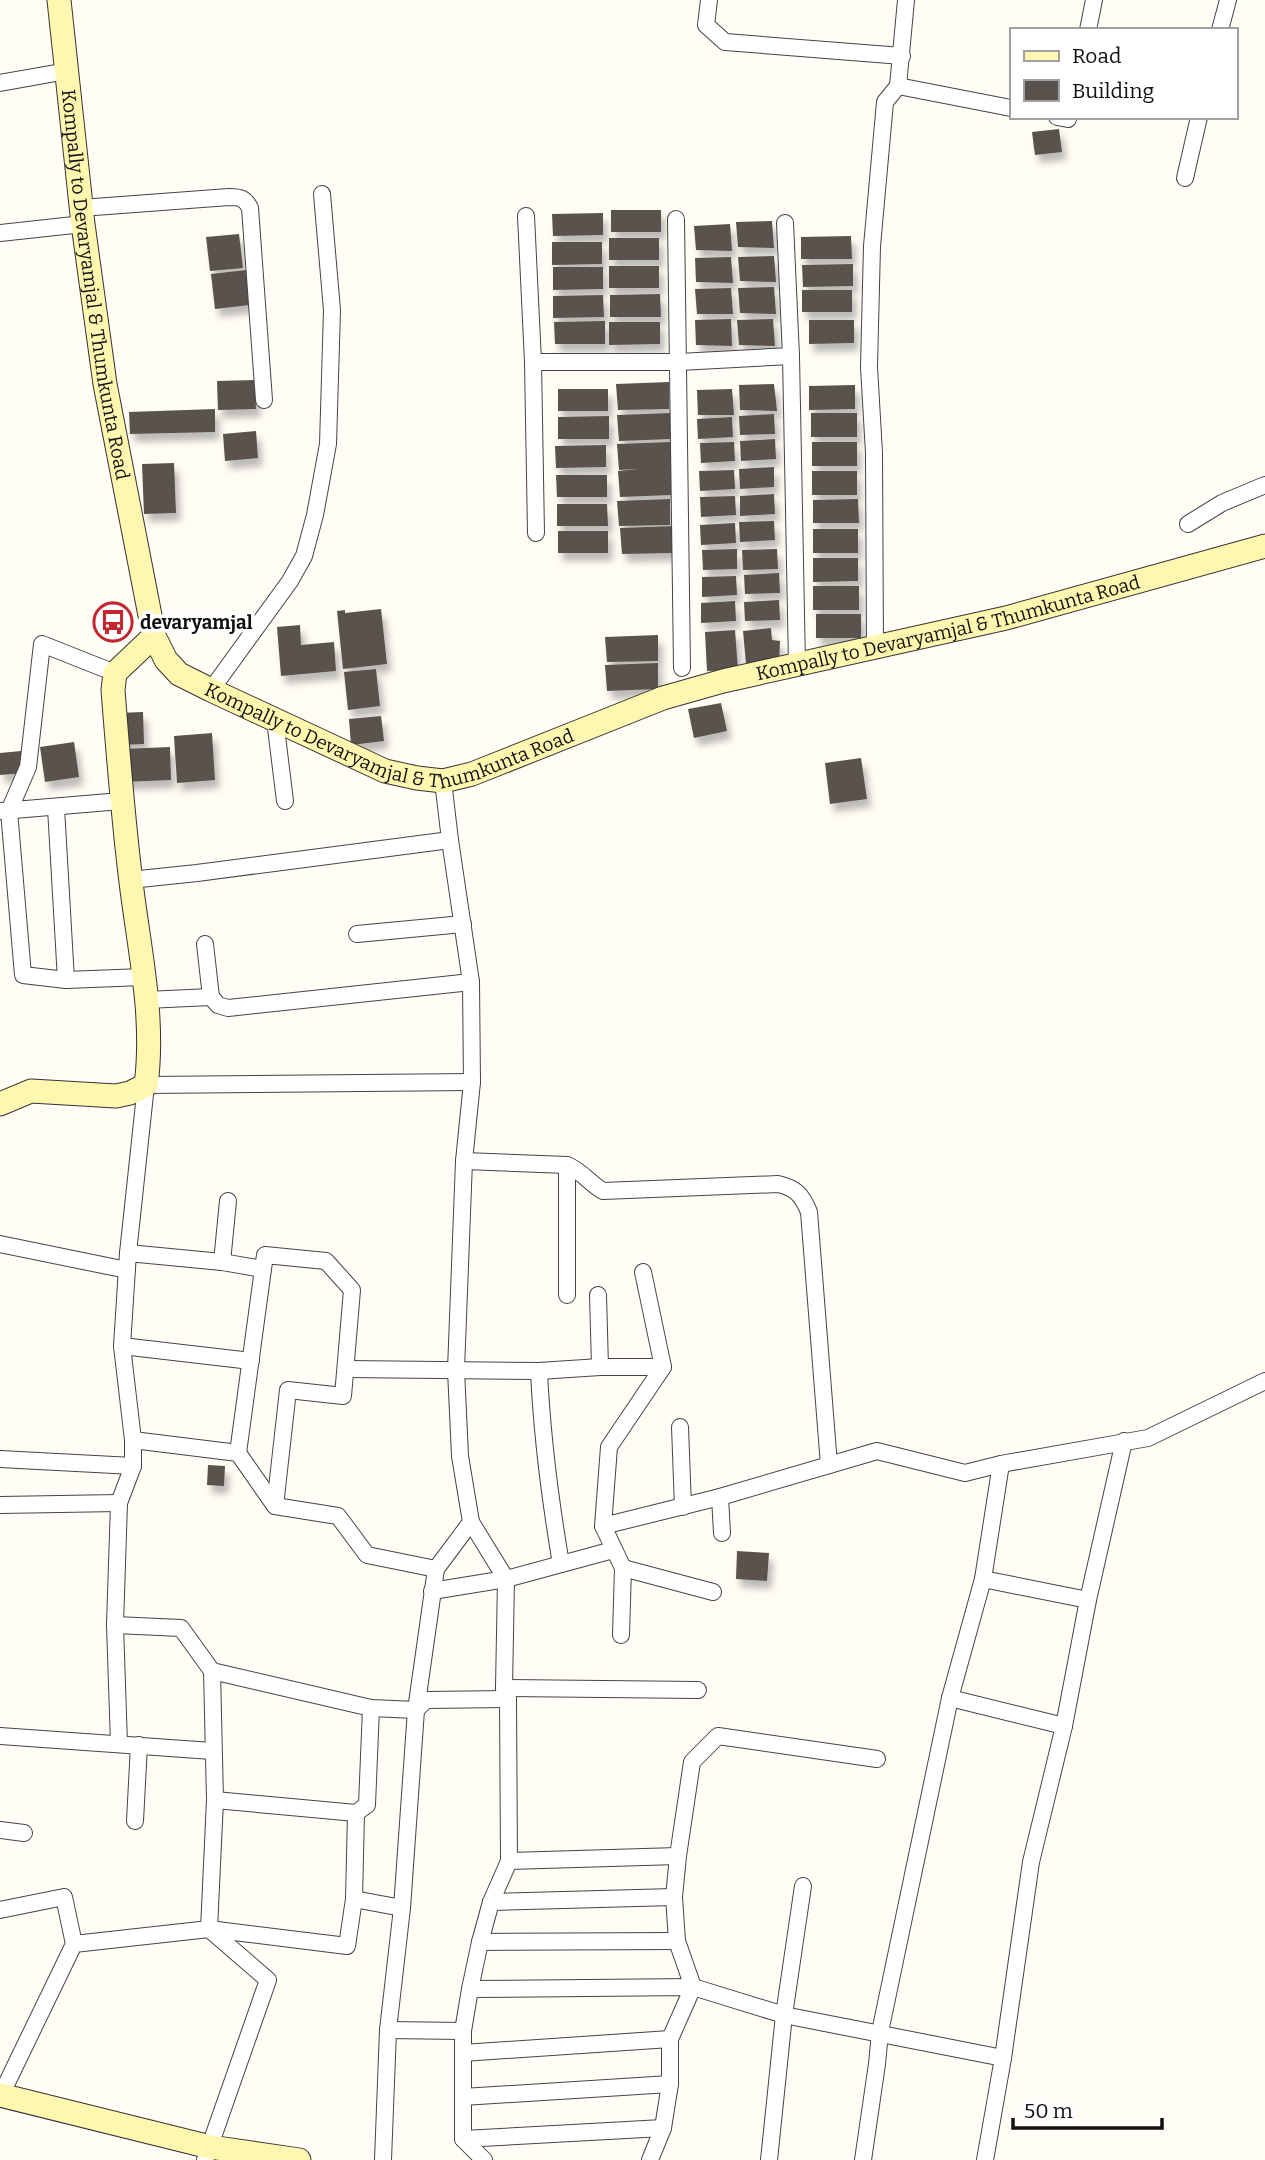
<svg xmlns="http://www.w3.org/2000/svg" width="1265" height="2160" viewBox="0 0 1265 2160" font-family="Bitter,serif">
<defs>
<filter id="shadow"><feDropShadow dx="4.5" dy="8" stdDeviation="3.5" flood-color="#0004"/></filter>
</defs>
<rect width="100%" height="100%" fill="#fffdf5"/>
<g fill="#5a524d" filter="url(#shadow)">
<polygon points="1059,129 1062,152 1035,155 1032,132"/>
<rect x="611" y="210" width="50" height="22"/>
<polygon points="603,213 603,235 553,236 552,214"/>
<polygon points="772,221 774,248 738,247 736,222"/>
<polygon points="730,224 732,251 696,250 694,226"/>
<polygon points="239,234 243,268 210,271 206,237"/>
<polygon points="851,236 852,259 801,259 801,237"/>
<rect x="609" y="238" width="50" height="22"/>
<polygon points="552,242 602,242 602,264 552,265"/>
<polygon points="774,256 776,282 740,281 738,257"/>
<polygon points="731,257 733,283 696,282 695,258"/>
<polygon points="853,264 853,286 803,287 802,265"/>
<rect x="609" y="266" width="50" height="22"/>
<polygon points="553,267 603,267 603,289 553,290"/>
<polygon points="246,270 250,305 215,309 211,274"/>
<polygon points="774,287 776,314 740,313 738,288"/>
<polygon points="731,288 733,314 697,314 695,289"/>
<rect x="802" y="290" width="50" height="22"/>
<polygon points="660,294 661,317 610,317 610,295"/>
<polygon points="603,295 604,317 553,318 553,296"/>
<polygon points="731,319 732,346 696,345 695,320"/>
<polygon points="773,319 775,346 739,345 737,320"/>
<polygon points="809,320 854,320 854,343 809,344"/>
<polygon points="605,321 605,344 555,344 554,322"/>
<polygon points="609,322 660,322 660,344 609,345"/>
<polygon points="255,380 256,409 218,410 217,381"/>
<polygon points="669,382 669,409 618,410 616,384"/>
<polygon points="774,384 777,411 740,410 739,385"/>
<polygon points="855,385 855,409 809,410 809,386"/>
<rect x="558" y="389" width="50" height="22"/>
<polygon points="732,389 734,415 698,415 697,390"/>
<polygon points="215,409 215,432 130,434 129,412"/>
<polygon points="671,413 671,439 619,441 617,415"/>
<rect x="811" y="413" width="46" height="24"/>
<polygon points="774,414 775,434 740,435 739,416"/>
<polygon points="609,416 609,439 558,439 558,417"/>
<polygon points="732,417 733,437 698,439 697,419"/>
<polygon points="256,431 258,458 225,461 223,434"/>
<polygon points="775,439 776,459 741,461 740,441"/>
<polygon points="671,442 672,495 620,497 618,471 638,469 619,470 617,444"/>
<polygon points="734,442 735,461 701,463 700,443"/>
<rect x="812" y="442" width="45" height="24"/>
<polygon points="606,445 606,467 556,468 555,446"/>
<polygon points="174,463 176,513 144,514 142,464"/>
<polygon points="774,467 774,487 740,489 739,469"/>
<polygon points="734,470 735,489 700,491 699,471"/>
<rect x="812" y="471" width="45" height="24"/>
<polygon points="556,475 607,475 607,497 557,497"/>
<polygon points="774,494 775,514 740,516 740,496"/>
<polygon points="735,496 736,515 701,517 700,497"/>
<polygon points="670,499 670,525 619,526 617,501"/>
<polygon points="858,499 859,523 813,523 813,500"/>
<polygon points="557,504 607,504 608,526 557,526"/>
<polygon points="774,521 775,540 740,542 739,522"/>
<polygon points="735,523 736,543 701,545 700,525"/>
<polygon points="674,526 674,553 622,554 620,528"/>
<rect x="813" y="529" width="45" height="24"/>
<rect x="558" y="531" width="50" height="22"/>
<polygon points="737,549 737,569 703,570 702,550"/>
<polygon points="777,549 778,569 743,570 742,550"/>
<polygon points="813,558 858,558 858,581 813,582"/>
<polygon points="779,573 780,593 745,594 744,575"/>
<polygon points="736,576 737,595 702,597 702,577"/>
<rect x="813" y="586" width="46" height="24"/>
<polygon points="779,600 780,620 745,621 744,602"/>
<polygon points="735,601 736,621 701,623 701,603"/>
<polygon points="381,609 387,664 343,669 337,611 345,610 345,613"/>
<rect x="816" y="614" width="45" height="24"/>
<polygon points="300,625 301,645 334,642 336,671 281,676 277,627"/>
<polygon points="771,628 772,640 780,641 779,663 746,664 743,631"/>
<polygon points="735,630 738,670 707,671 705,632"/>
<polygon points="658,635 658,661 607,662 605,637"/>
<polygon points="658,663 658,689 607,691 605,665"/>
<polygon points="376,669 380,706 348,710 344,672"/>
<polygon points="721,703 727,731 694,738 688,709"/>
<polygon points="143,712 144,744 120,745 118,713"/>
<polygon points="381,716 384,741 351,745 349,719"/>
<polygon points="212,733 215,780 177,783 174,736"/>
<polygon points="74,742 79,777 45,782 40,747"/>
<polygon points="170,747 171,780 123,782 122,749"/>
<polygon points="21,751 24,773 0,775 0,753"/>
<polygon points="861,758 867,799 830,804 825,763"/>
<polygon points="208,1465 225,1466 224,1486 207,1485"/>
<polygon points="737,1551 769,1553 767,1581 736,1579"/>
</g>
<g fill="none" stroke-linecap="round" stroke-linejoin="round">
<g stroke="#444" stroke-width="18">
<g id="street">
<polyline points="709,0 706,25 725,42 902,56"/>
<polyline points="906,0 898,86 1011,108"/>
<polyline points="1088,30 1094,0"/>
<polyline points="1220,30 1228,0"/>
<polyline points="0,83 67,71"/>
<polyline points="1057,117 1068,119 1068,117"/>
<polyline points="1185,178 1199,117"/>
<path d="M81,208L229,197C240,197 245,198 250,208L264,400"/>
<polyline points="526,216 533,362 679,362 791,356 797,665"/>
<polyline points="676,219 682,668"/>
<polyline points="785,223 791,356"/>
<polyline points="0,233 83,224"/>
<polyline points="533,362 536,533"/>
<polyline points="1188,524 1222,503 1265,485"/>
<polyline points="875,646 874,453 869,367 872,246 885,102 898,86"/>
<polyline points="115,673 42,644 28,767 9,811 23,975 66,980 143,977"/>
<polyline points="211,690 290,581 304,556 315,515 328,444 332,310 322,194"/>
<polyline points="275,720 285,801"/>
<polyline points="56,808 66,980"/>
<polyline points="2,811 121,801"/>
<polyline points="130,880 197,873 450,840"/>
<polyline points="357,934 463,924"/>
<polyline points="205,944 211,997"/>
<polyline points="146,1000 211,997 218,1005 228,1008 471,982"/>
<path d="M464,1161L567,1165C582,1171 589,1183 603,1191L778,1184C796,1188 802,1195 809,1212L829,1465"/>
<polyline points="567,1165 567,1295"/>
<polyline points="0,1244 127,1270"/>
<polyline points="128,1253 222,1262 263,1269 238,1453"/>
<polyline points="222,1262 228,1201"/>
<polyline points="263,1269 265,1255 326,1261 352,1290 343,1396 288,1390 275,1506"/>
<polyline points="598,1295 600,1367"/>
<polyline points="122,1346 251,1361"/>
<polyline points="346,1369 539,1371 600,1367 663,1367"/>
<path d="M539,1371C542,1438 550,1499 561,1564"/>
<polyline points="680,1427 683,1507"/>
<polyline points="133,1440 238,1453 275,1506 338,1516 367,1555 436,1569"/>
<polyline points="0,1459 133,1466"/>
<polyline points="720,1497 722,1533"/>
<polyline points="0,1505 119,1503"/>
<polyline points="471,1522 506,1579 504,1688 508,1699 509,1861 491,1902 480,1942 470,1989 463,2031 463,2139 484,2160"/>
<polyline points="603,1526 720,1497 877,1451 965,1473 1001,1464 1148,1438 1265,1381"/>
<polyline points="623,1568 713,1592"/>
<polyline points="983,1579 1088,1600"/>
<polyline points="432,1591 506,1579 613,1550"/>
<polyline points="115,1625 181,1628 212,1671 371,1708 416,1710 426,1700 508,1699"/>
<polyline points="621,1635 623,1568 603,1526 609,1447 663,1367 643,1272"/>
<polyline points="504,1688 698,1690"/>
<polyline points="950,1698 1064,1726"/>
<polyline points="0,1736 212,1751"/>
<polyline points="119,1744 115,1625 119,1503 133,1466 133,1440 122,1346 128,1253 146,1085 472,1082"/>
<polyline points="215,1800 356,1813"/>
<polyline points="135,1821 139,1745"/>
<polyline points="0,1830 24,1833"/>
<polyline points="509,1861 678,1856"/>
<polyline points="354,1899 402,1908"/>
<polyline points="491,1902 674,1897"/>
<polyline points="0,1910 64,1897 74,1944"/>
<polyline points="480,1942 677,1941"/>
<polyline points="470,1989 693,1987 784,2015 1003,2058"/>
<polyline points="388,2030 463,2031"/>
<polyline points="463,2053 670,2039"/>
<polyline points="1,2095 74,1944 209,1929 347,1946 354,1899 356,1813 367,1805 371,1708"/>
<polyline points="463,2097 670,2084"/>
<polyline points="463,2139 663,2128"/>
<polyline points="205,2160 268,1980 209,1929 215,1800 212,1671"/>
<polyline points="383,2160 388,2030 402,1908 416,1710 436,1569 471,1522 460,1456 456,1370 464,1161 472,1082 471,982 450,840 443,781"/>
<polyline points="650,2160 663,2128 670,2084 670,2039 693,1987 677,1941 674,1897 678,1856 692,1762 718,1736 877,1759"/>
<polyline points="769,2160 784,2015 803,1886"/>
<polyline points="863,2160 877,2064 880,2032 950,1698 983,1579 1001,1464"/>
<polyline points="985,2160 1003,2058 1031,1862 1064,1726 1088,1600 1124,1441"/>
</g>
</g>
<g stroke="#333" stroke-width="25">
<g id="secondary">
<path id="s1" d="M59,0L83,224L105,384L154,636L166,660L179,674L211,690L385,771L417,778L443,781L472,774L663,698L723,681L1006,618L1265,546"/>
<path d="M0,1104L31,1091L116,1096L130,1093L146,1085C155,1017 139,949 131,882C123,818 118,754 113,690L115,673L154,636"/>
<polyline points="0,2095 210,2147 299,2160"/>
</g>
</g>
<use href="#street" stroke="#fff" stroke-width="16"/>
<use href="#secondary" stroke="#fff6b0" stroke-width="23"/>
</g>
<defs>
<g id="bus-ring" transform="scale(2.0125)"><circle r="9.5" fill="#fff" stroke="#c4262e" stroke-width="1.5"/><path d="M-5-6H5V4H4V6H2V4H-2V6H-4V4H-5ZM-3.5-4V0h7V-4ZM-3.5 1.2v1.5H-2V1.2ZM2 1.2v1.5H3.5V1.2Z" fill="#c4262e"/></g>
</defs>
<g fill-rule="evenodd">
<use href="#bus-ring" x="113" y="622"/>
</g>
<g text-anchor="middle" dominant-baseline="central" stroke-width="7" stroke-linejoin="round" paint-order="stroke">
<g font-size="19" fill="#111" stroke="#fff">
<text stroke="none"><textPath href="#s1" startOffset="287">Kompally to Devaryamjal &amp; Thumkunta Road</textPath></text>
<text stroke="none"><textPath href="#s1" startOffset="1505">Kompally to Devaryamjal &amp; Thumkunta Road</textPath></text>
<text stroke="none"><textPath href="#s1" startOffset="917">Kompally to Devaryamjal &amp; Thumkunta Road</textPath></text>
</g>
<g font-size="19" font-weight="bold" fill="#111" stroke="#fff" text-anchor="start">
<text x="140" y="622">devaryamjal</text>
</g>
</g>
<rect x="1010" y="28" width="228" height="91" fill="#ffffff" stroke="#a0a0a0" stroke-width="2"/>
<rect x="1024" y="51" width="35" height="10" fill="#fff6b0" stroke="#a0a0a0" stroke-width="2"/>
<text x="1072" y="63" font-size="21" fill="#111111">Road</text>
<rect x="1024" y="80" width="35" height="21" fill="#5a524d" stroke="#a0a0a0" stroke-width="2"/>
<text x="1072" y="98" font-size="21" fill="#111111">Building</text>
<path d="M1013 2118v10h149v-10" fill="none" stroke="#111111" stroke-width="3.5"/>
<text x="1024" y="2118" font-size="21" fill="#111111" stroke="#ffffff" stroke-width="5" paint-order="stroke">50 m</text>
</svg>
